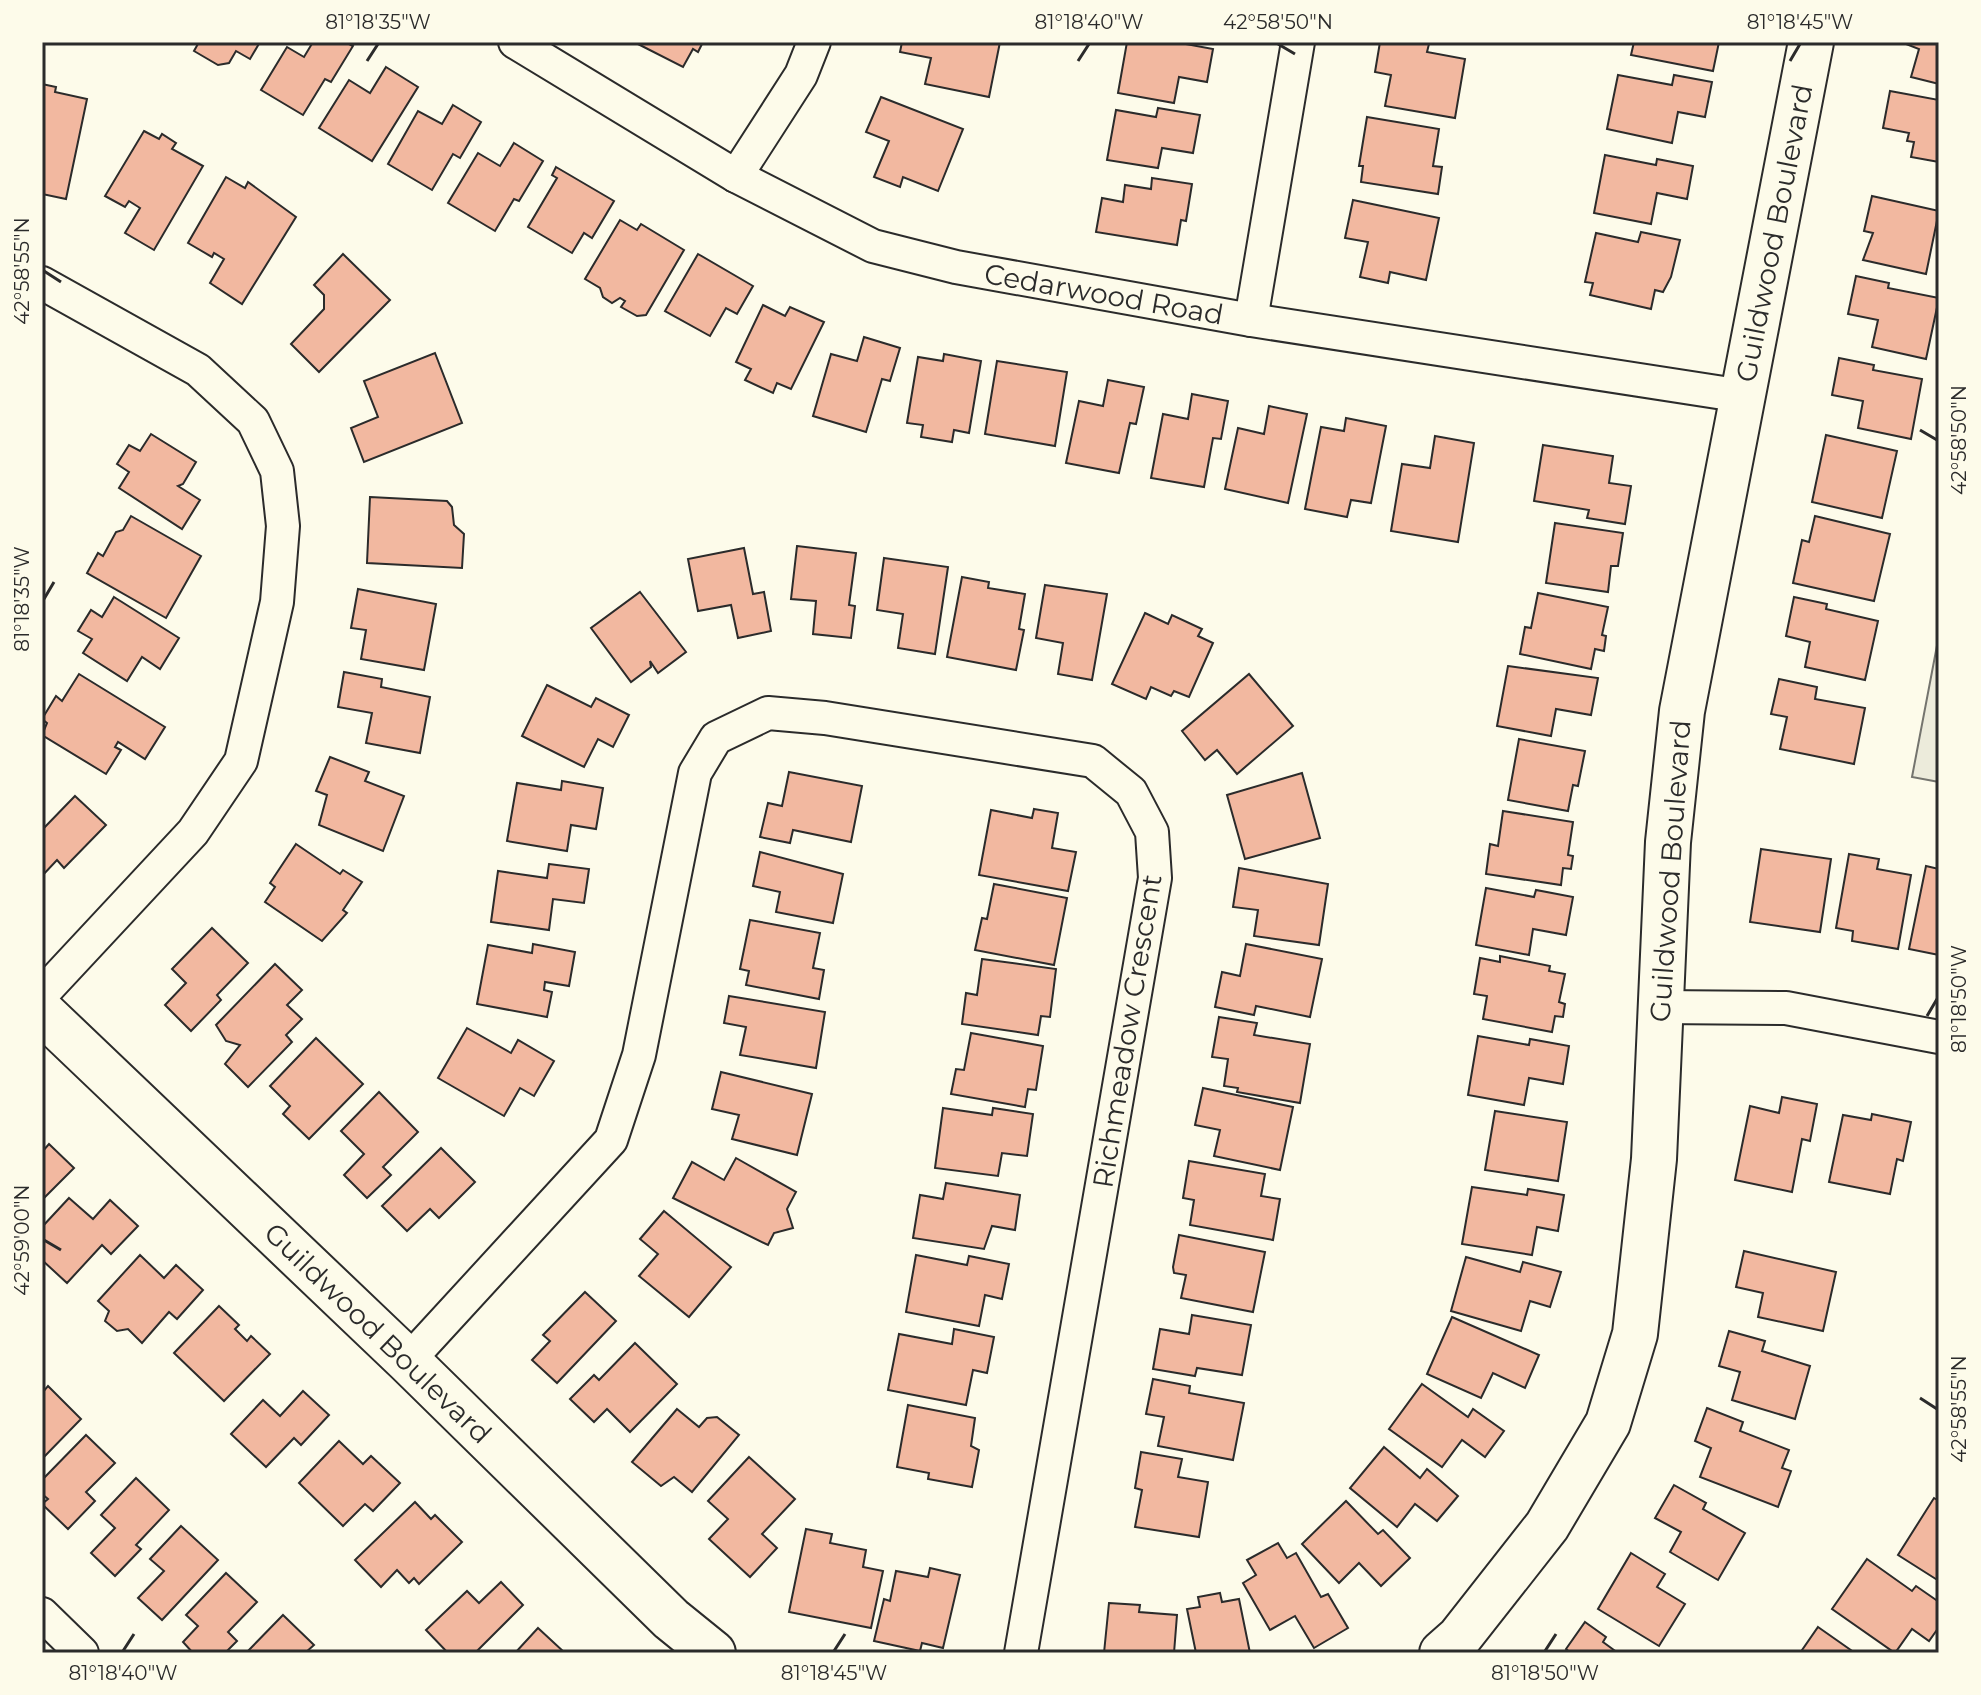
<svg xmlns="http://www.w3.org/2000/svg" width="1981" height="1695" viewBox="0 0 1981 1695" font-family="Montserrat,sans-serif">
<rect width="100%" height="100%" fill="#fdfbea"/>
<polygon fill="#ecebdb" stroke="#74746e" stroke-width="2" points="1939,635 1939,782 1912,777"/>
<g fill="#f2b8a0" stroke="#2b2b2b" stroke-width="2">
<polygon points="199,42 260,42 250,59 236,51 229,63 218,65 194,51"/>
<polygon points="313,42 345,42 353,46 331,82 325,79 303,115 261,90 287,47 304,57"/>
<polygon points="634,42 703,42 698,52 693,49 683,67"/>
<polygon points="902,42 1000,42 989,97 925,84 931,58 900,52"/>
<polygon points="1127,42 1175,42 1213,49 1207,82 1179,77 1174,103 1118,93"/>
<polygon points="1380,42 1429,44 1427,52 1465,59 1455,118 1385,106 1391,75 1375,72"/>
<polygon points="1634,42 1719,42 1713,71 1631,55"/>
<polygon points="1901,42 1939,42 1939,84 1911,77 1919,49"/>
<polygon points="386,67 418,87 372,161 319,128 349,80 370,93"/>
<polygon points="1618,75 1672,85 1674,75 1712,82 1705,117 1678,112 1672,143 1607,129"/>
<polygon points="42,84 56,87 55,92 87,99 66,199 42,194"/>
<polygon points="1890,91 1939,100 1939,162 1911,157 1914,142 1907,141 1909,133 1883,128"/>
<polygon points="881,97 963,129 938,191 903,177 900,187 874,177 889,141 866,132"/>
<polygon points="453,105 481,122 460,158 453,154 432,190 388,164 418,111 442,124"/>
<polygon points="1158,108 1200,115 1193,153 1162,148 1158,168 1107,160 1116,110 1156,117"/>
<polygon points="1367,117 1439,129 1433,166 1442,167 1438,194 1361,182 1363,166 1359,166"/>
<polygon points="144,131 159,139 162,134 176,143 172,149 203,166 154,250 125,233 140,208 129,201 125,207 105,196"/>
<polygon points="514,143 543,161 519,201 514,199 495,231 448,203 478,153 500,166"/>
<polygon points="1605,155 1656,165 1657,159 1693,166 1687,199 1657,193 1651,224 1594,213"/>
<polygon points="556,167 614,201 592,238 584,233 572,253 528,227 557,178 552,175"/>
<polygon points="226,177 245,188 248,182 296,217 242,304 210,283 224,259 214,253 212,257 188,243"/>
<polygon points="1152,178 1192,184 1186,221 1181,220 1177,245 1096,232 1102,198 1123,202 1125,185 1151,189"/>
<polygon points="1872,196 1939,211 1926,274 1863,260 1873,233 1864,231"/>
<polygon points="1353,200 1439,218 1426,280 1390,272 1388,283 1360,277 1368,242 1345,238"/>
<polygon points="620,220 637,230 641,224 684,250 646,315 637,316 621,307 625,301 620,298 612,303 603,297 600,288 585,279"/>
<polygon points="1641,232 1680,240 1671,277 1663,292 1655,290 1651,309 1590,295 1593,283 1585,282 1596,233 1638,242"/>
<polygon points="343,254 390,300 319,372 291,344 324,309 324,295 314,285"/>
<polygon points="698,254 753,286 737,314 726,308 710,336 665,311"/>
<polygon points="1856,276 1889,283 1888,288 1939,298 1926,359 1872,347 1878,320 1848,314"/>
<polygon points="763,305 785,316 790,307 824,322 791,389 777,383 773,393 745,380 751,369 736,362"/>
<polygon points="864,337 900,348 890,381 882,379 866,432 813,416 831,354 857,361"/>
<polygon points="435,353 462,423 364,462 351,428 378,417 364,381"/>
<polygon points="944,354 981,361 969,433 954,430 952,442 921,437 923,425 907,423 918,357 943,361"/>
<polygon points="1839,358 1874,365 1873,370 1922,379 1911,439 1858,428 1863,401 1832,395"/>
<polygon points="997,361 1067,372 1055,446 985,434"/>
<polygon points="1108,380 1144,387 1136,424 1130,423 1119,473 1066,463 1079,401 1103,406"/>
<polygon points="1192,394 1228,401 1221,439 1213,438 1204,487 1151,478 1163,414 1188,419"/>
<polygon points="1269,406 1307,414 1288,503 1225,489 1238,428 1264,434"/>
<polygon points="1346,418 1386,426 1371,503 1351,500 1347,517 1305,509 1321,427 1344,431"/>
<polygon points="151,434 196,462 183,484 178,486 200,500 182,529 119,488 129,472 117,464 129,445 140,451"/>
<polygon points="1826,435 1897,451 1882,518 1812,502"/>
<polygon points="1435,436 1474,443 1458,542 1391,531 1402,464 1430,468"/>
<polygon points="1543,445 1613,456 1609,483 1631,486 1625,524 1587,518 1589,510 1534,501"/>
<polygon points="370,497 447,501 452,507 454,525 464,534 462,568 367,563"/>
<polygon points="131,516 201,556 166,618 87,573 98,553 103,556 116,532 123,530"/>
<polygon points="1815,516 1890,534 1874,601 1793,583 1802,540 1809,542"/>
<polygon points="1555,523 1623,533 1618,566 1611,566 1608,592 1546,583"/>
<polygon points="797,546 856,553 849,605 855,606 851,638 813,634 816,601 791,599"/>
<polygon points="744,548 753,594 764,592 771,631 738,638 731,605 698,611 688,559"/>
<polygon points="884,558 948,567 935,654 898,648 903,614 877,610"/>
<polygon points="962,577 989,582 988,588 1025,594 1019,629 1024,630 1016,670 947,657"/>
<polygon points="1045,585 1107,594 1092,680 1058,674 1063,643 1036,638"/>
<polygon points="358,589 436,604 424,670 361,659 366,630 351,628"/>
<polygon points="640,592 686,652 658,673 650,661 651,667 631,682 591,628"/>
<polygon points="1538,593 1608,607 1602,635 1606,636 1604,651 1595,649 1591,669 1520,654 1525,627 1531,628"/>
<polygon points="114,597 179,638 160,669 142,657 127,681 83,653 92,639 78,631 91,610 102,617"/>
<polygon points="1794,597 1827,604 1826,609 1878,621 1865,680 1805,667 1810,642 1786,636"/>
<polygon points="1145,613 1168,624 1172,615 1202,629 1198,636 1213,643 1189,697 1174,691 1171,696 1151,687 1146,699 1112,684"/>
<polygon points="1508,666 1598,678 1591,715 1556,709 1551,736 1497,726"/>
<polygon points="344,672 382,679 381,687 430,697 420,753 366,743 372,713 338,707"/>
<polygon points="79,674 165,727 145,759 118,742 115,747 121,750 106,774 42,735 47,723 42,719 56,696 62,701"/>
<polygon points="1249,674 1293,726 1237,774 1217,750 1205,760 1182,731"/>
<polygon points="1779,679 1817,687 1815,699 1865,708 1854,764 1780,749 1787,717 1771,714"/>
<polygon points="547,685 591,707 596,698 629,715 613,747 598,739 584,767 522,736"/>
<polygon points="1519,739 1585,751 1578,786 1573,785 1568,811 1508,800"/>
<polygon points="330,757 369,772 365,781 404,796 383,851 319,825 327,795 316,791"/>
<polygon points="789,772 862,786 851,842 793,830 790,843 760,837 768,803 782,806"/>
<polygon points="1302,773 1320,838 1245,859 1227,795"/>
<polygon points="562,781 603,788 596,829 571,825 567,851 507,841 517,783 561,790"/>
<polygon points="75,796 106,825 64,868 57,860 42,876 42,830"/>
<polygon points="1034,809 1058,813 1052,848 1076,852 1068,891 979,875 991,810 1032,818"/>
<polygon points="1503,811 1573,822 1568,855 1573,856 1571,869 1563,868 1561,885 1486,874 1490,844 1498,846"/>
<polygon points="296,844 340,874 343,870 362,882 343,910 347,913 322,941 265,902 275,887 270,883"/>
<polygon points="1761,849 1831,859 1820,932 1750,922"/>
<polygon points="760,852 843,874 833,923 776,912 780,892 753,886"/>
<polygon points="1849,854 1879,859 1877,869 1911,875 1898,949 1852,941 1853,931 1836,928"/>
<polygon points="549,864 589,869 584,903 553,899 549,930 491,922 498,871 547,878"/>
<polygon points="1926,866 1939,869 1939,955 1909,949"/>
<polygon points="1239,868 1328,884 1319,945 1254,936 1258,910 1233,907"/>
<polygon points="994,884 1067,898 1054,965 975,950 982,918 987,919"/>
<polygon points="1486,888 1534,897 1536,890 1573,897 1566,935 1533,929 1529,955 1476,945"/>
<polygon points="750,920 820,933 813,968 824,970 819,999 746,985 749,971 740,969"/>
<polygon points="212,928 248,963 217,995 221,1000 191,1031 165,1005 186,983 172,969"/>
<polygon points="533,944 575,952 569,986 545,982 544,990 552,992 547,1017 477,1004 488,945 532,953"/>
<polygon points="1246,944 1322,959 1310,1017 1256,1006 1254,1015 1215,1007 1222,972 1240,976"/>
<polygon points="1500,956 1550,966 1549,971 1565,974 1559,1002 1565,1004 1563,1017 1555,1016 1552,1032 1483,1019 1487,996 1474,994 1480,958 1500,962"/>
<polygon points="982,959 1056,969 1050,1017 1041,1016 1038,1035 962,1024 966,993 977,995"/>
<polygon points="275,964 302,990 287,1005 302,1019 286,1035 292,1042 248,1087 225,1064 240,1045 226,1041 216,1025"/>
<polygon points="729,996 825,1012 816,1068 740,1055 746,1027 724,1023"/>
<polygon points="1219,1017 1257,1023 1254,1035 1310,1044 1300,1103 1237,1092 1238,1088 1224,1086 1228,1059 1212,1057"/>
<polygon points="467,1028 511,1053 518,1040 554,1061 534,1096 520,1088 504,1116 438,1078"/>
<polygon points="971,1033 1043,1046 1036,1090 1028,1089 1025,1107 951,1094 956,1069 964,1070"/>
<polygon points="1478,1036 1529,1045 1530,1039 1569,1046 1563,1084 1529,1078 1524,1105 1468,1095"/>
<polygon points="316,1038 363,1084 309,1139 283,1114 290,1106 270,1086"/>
<polygon points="721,1072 812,1094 797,1155 732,1139 739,1115 712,1109"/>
<polygon points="1203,1088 1293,1107 1280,1170 1214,1156 1220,1130 1195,1125"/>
<polygon points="379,1092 418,1132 383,1167 391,1175 367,1198 344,1175 364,1154 341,1131"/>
<polygon points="1782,1097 1817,1104 1810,1141 1802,1139 1792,1192 1735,1180 1750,1106 1779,1113"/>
<polygon points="943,1108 992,1115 993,1108 1033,1114 1027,1156 1002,1153 998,1176 935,1168"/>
<polygon points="1495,1111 1567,1122 1558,1181 1485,1170"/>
<polygon points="1872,1114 1911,1122 1903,1161 1897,1159 1890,1194 1829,1182 1843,1115 1871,1120"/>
<polygon points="49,1144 74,1168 45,1197 42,1194 42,1152"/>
<polygon points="441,1148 475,1182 439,1218 430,1209 407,1231 382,1206"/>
<polygon points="736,1158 796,1192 787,1209 793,1228 774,1233 768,1245 673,1198 692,1162 724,1180"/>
<polygon points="1189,1161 1265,1174 1261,1196 1280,1199 1273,1240 1190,1225 1194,1200 1183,1198"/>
<polygon points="946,1183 1020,1195 1015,1230 992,1226 984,1249 913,1238 920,1195 943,1199"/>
<polygon points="1472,1187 1527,1195 1528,1189 1564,1195 1558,1231 1537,1227 1532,1255 1462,1244"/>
<polygon points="69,1198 93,1219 110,1200 138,1226 111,1254 102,1245 67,1283 42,1260 42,1227"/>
<polygon points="664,1211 731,1267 689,1317 639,1276 658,1254 640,1239"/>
<polygon points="1179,1235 1265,1252 1253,1312 1181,1298 1186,1275 1174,1273 1173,1267"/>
<polygon points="1744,1251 1836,1272 1823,1331 1758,1317 1763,1293 1736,1287"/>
<polygon points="140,1255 164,1278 176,1265 203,1290 177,1319 169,1312 142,1343 128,1329 117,1331 105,1321 109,1311 98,1301"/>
<polygon points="916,1255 967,1265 969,1256 1009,1264 1002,1299 985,1295 979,1326 906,1312"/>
<polygon points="1466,1257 1520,1272 1523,1262 1561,1272 1550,1307 1530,1301 1521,1331 1451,1311"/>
<polygon points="585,1292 616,1321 557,1383 532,1360 550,1341 543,1335"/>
<polygon points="219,1306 239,1325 235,1329 247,1341 251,1336 270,1354 224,1401 174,1353"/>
<polygon points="1192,1315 1251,1325 1242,1375 1197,1368 1195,1376 1153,1369 1160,1329 1189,1334"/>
<polygon points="1452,1317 1539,1355 1525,1388 1493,1373 1481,1398 1427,1374"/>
<polygon points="954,1329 994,1337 987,1373 973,1370 966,1405 888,1390 899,1334 952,1344"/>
<polygon points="1729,1331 1765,1341 1762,1351 1810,1366 1795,1419 1732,1400 1740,1372 1719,1366"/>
<polygon points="635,1343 677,1384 630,1432 607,1409 594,1422 570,1399 594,1375 599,1380"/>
<polygon points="1153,1379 1190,1386 1189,1393 1244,1403 1233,1460 1158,1446 1164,1417 1146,1414"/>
<polygon points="1422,1384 1468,1417 1473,1409 1504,1431 1485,1457 1462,1440 1442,1467 1389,1429"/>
<polygon points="48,1386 81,1419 42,1459 42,1393"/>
<polygon points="303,1391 329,1415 301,1445 294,1438 266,1467 231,1434 263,1400 280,1416"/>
<polygon points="908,1405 975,1418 971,1446 979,1450 972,1487 928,1479 929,1473 897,1467"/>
<polygon points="1707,1408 1743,1422 1740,1431 1789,1450 1782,1468 1791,1471 1778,1507 1700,1477 1711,1448 1695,1441"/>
<polygon points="677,1409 699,1427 707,1418 717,1417 739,1435 692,1492 674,1477 661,1486 632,1462"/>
<polygon points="86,1435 115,1463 86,1492 95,1501 68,1529 42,1504 48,1499 42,1494 42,1480"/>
<polygon points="339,1441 363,1464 371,1456 400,1483 373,1511 365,1504 343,1526 299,1483"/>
<polygon points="1384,1447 1420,1478 1427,1469 1458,1496 1437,1521 1415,1504 1397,1527 1350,1488"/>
<polygon points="1141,1452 1182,1459 1178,1477 1208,1482 1199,1537 1135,1527 1142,1490 1135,1488"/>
<polygon points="749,1457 795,1499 762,1534 777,1548 750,1577 709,1539 728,1519 708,1501"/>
<polygon points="136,1478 169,1510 136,1545 141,1549 115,1576 91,1553 115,1528 101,1515"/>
<polygon points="1674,1485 1706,1503 1703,1509 1745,1533 1718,1580 1670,1552 1681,1532 1655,1518"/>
<polygon points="1934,1498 1939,1501 1939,1581 1898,1555"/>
<polygon points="1346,1501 1378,1534 1383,1530 1410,1558 1381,1586 1359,1563 1339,1583 1302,1544"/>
<polygon points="415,1502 431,1519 435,1515 462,1542 419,1584 414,1578 409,1583 397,1570 381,1587 355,1560"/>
<polygon points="181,1526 218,1560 162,1620 138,1598 164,1571 150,1559"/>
<polygon points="806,1529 832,1534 830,1543 866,1550 863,1567 883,1571 871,1628 789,1612"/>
<polygon points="1278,1543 1287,1558 1296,1553 1321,1597 1328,1594 1348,1628 1314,1648 1295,1616 1270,1630 1243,1583 1256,1575 1247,1560"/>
<polygon points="1631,1553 1665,1574 1657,1587 1685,1604 1659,1646 1598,1609"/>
<polygon points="1867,1559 1912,1591 1916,1586 1939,1602 1939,1627 1929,1641 1912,1629 1895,1653 1832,1609"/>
<polygon points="930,1568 960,1575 943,1648 922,1643 920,1651 874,1641 884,1599 890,1601 896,1571 928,1577"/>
<polygon points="226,1573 257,1602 228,1632 237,1641 225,1653 193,1653 183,1642 198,1626 186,1615"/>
<polygon points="501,1582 523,1605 475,1653 448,1653 426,1630 467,1591 479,1603"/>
<polygon points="1220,1593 1222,1602 1239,1599 1250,1653 1196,1653 1187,1609 1200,1607 1198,1597"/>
<polygon points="1109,1603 1140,1605 1139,1612 1177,1615 1174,1653 1104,1653"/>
<polygon points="283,1615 314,1645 305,1653 246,1653"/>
<polygon points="1585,1622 1606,1637 1603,1642 1618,1653 1571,1653 1566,1649"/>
<polygon points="1818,1627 1855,1653 1800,1653"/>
<polygon points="538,1628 565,1653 515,1653"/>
</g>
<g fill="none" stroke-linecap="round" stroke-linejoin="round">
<g stroke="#2b2b2b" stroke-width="36">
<g id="street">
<polyline points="515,42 736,176 873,246 956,267 1251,320 1743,396"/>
<polyline points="736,176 801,75 814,42"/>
<polyline points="42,283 198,370 253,421 277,471 283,526 277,602 241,761 193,832 42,994"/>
<polyline points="1251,320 1298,42"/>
<polyline points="1658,1007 1786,1008 1939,1037"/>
<polyline points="408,1361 611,1140 639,1055 695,773 716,738 768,713 825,718 1093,761 1131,792 1152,832 1155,878 1021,1653"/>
<polyline points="42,1614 82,1653"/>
</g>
</g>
<g stroke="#2b2b2b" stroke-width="48">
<g id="secondary">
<polyline points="42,1012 408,1361 671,1619 713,1653"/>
<polyline points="1442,1653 1459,1638 1547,1526 1608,1423 1635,1334 1654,1159 1668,842 1682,711 1811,42"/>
</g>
</g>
<use href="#street" stroke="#fdfbea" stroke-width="32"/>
<use href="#secondary" stroke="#fdfbea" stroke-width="44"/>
</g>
<path fill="none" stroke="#2b2b2b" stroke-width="3" d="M1278,44L1295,54M367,61L378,44M1078,61L1089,44M1790,61L1800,44M44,271L61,282M1920,430L1937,440M44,599L54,582M1927,1016L1937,999M44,1240L61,1250M1920,1398L1937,1409M123,1651L134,1634M834,1651L845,1634M1545,1651L1556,1634"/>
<g text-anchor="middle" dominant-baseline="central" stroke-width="6" stroke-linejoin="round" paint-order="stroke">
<g font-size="28" fill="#2b2b2b" stroke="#fdfbea">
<text transform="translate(1774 233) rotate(-79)">Guildwood Boulevard</text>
<text transform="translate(1104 294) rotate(10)">Cedarwood Road</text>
<text transform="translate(1670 871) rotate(-86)">Guildwood Boulevard</text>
<text transform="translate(1127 1031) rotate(-81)">Richmeadow Crescent</text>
<text transform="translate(378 1333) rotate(44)">Guildwood Boulevard</text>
</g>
</g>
<rect width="1981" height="1695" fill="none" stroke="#fdfbea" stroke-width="88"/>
<rect x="44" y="44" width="1893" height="1607" fill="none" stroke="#2b2b2b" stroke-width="3"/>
<g font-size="20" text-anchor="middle" fill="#2b2b2b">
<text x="378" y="29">81°18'35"W</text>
<text x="1089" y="29">81°18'40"W</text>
<text x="1278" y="29">42°58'50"N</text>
<text x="1800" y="29">81°18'45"W</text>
<text transform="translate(22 271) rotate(-90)" y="7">42°58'55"N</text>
<text transform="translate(1959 440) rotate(-90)" y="7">42°58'50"N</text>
<text transform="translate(22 599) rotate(-90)" y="7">81°18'35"W</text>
<text transform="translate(1959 999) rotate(-90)" y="7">81°18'50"W</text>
<text transform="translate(22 1240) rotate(-90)" y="7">42°59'00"N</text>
<text transform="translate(1959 1409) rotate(-90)" y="7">42°58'55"N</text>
<text x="123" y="1680">81°18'40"W</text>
<text x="834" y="1680">81°18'45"W</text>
<text x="1545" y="1680">81°18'50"W</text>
</g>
</svg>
